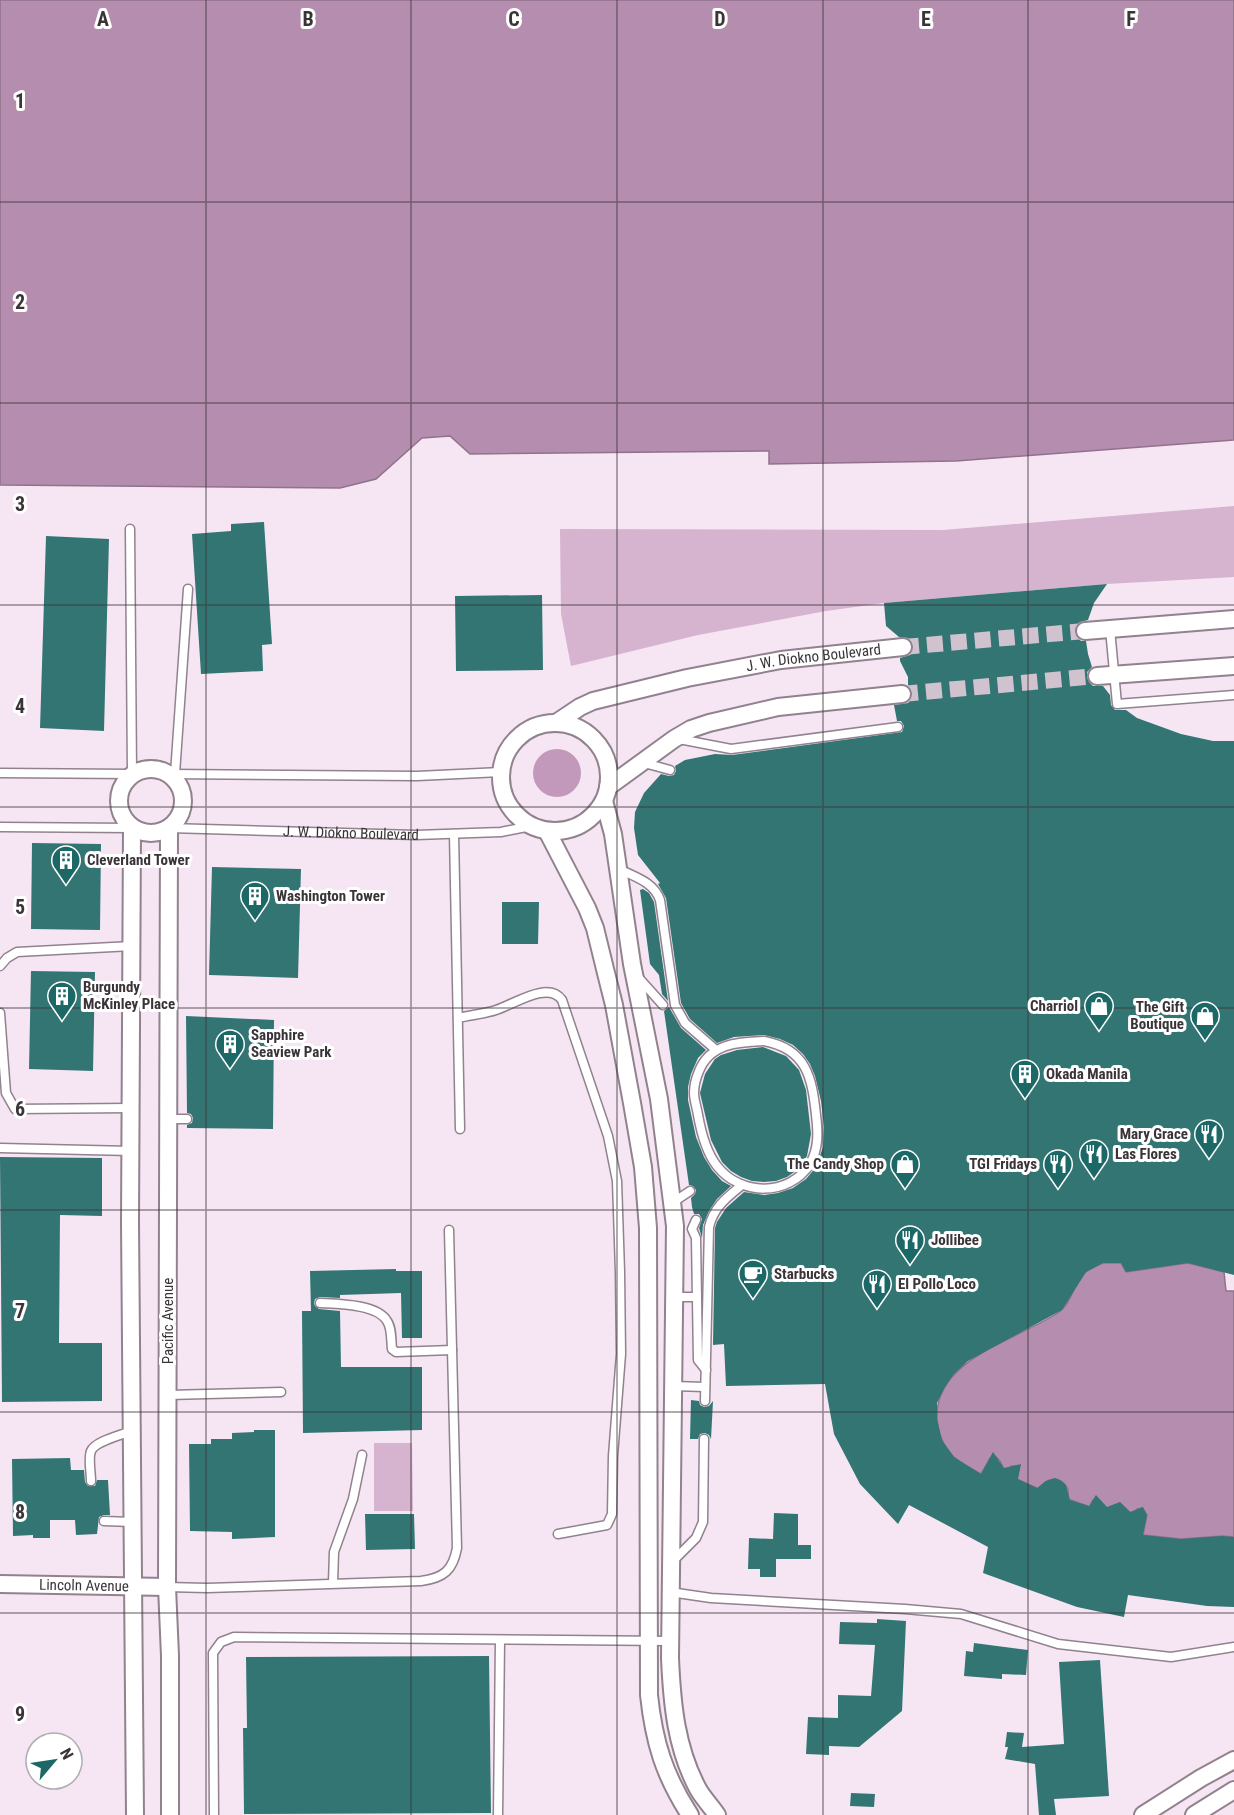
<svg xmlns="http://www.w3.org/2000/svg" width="1234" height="1815" viewBox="0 0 1234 1815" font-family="'Roboto Condensed',sans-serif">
<rect width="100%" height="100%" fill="#f6e6f3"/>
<g fill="#d6b3cf">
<polygon points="1234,506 1234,577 1107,584 884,603 826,611 698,635 571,666 561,614 560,529 943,530"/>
<polygon points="374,1443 412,1443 413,1511 374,1511"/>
</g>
<circle fill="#c299bb" cx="557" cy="773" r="24"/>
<g fill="#b58dae" stroke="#90728b" stroke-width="1.5">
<polygon points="0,0 1234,0 1234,440 956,461 769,464 769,451 470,454 450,436 422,438 376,479 340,488 0,485"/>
<path d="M1103,1263H1121L1126,1272L1188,1263L1224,1272L1226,1291H1234V1537L1222,1536L1181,1539L1143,1535L1147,1515L1142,1508L1137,1509L1133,1515L1121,1504L1112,1513L1093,1500L1090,1507L1068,1499V1489C1061,1476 1047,1476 1039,1489L1016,1479V1466H1011L1006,1474L1000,1461L995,1456L990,1458L981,1474C972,1469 961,1464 954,1457C943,1448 937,1430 937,1416C936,1358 1020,1339 1059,1312C1072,1303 1074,1281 1087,1271C1092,1268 1098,1265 1103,1263Z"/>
</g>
<g fill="#337573">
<polygon points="264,522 272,644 262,645 263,671 201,674 192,534 231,531 231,524"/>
<polygon points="46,536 109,539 104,731 40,728"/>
<polygon points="1107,584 1094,603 1088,620 1080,622 1075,627 1075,632 1077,637 1081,641 1086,641 1088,654 1092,667 1087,672 1087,677 1089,682 1093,686 1103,686 1110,695 1111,705 1115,710 1126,710 1137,718 1181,734 1213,741 1234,741 1234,1275 1188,1263 1126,1272 1121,1263 1103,1263 1086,1272 1062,1310 968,1361 954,1374 945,1387 937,1403 937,1419 942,1440 954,1457 981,1474 993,1452 1004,1468 1021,1464 1018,1479 1037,1488 1046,1481 1055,1478 1060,1480 1066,1485 1070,1500 1089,1506 1096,1495 1107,1507 1120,1502 1130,1512 1143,1507 1147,1515 1143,1535 1181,1539 1222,1536 1234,1537 1234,1607 1207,1606 1128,1595 1124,1617 1077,1607 983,1573 988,1547 909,1505 898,1524 860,1484 834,1434 825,1384 726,1386 724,1344 713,1345 715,1228 717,1222 726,1208 744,1192 764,1195 778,1193 793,1188 806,1179 816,1167 823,1147 824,1127 821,1101 815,1076 810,1064 803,1054 793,1045 780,1039 764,1035 734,1037 717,1043 690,1019 681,1003 666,898 658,884 660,883 638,855 634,828 635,812 644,793 661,774 669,776 674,775 676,771 675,766 685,760 715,754 732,755 902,732 904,726 901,721 897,721 894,705 908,703 912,698 912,692 908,685 908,677 900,661 900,658 910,655 913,651 913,645 908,638 899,637 886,626 884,603"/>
<polygon points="542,595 543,670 456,671 455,596"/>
<polygon points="32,843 101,844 100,930 31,929"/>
<polygon points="212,867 301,869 298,978 209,975"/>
<polygon points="643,889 649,893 654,902 668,1001 662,994 659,975 650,964 640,890"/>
<polygon points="502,902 539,902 538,944 502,944"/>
<polygon points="31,971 95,972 93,1071 29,1069"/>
<polygon points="669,1007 681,1028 706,1050 698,1058 691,1074 688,1087 688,1100 696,1137 704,1157 712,1170 722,1181 731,1186 717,1199 709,1211 703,1225 702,1238 699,1228 702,1219 699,1214 694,1214 692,1207 691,1198 695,1194 696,1190 693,1186 689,1185 664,1011"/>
<polygon points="186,1016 274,1020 273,1129 187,1128 187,1125 192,1123 193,1118 191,1114 187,1113"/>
<polygon points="763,1047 786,1056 799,1070 806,1090 811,1134 807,1156 797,1170 787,1177 776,1181 764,1182 752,1181 741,1177 731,1171 722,1162 711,1140 700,1093 705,1074 715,1059 721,1055 737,1050"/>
<polygon points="0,1157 102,1158 102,1216 60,1215 59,1343 102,1343 102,1401 2,1402"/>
<polygon points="396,1269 396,1271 422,1271 422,1338 402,1338 401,1293 340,1295 340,1298 320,1297 315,1299 314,1303 315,1306 319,1309 340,1311 341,1367 422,1367 422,1430 303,1433 302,1311 311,1311 310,1271"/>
<polygon points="691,1400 699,1401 700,1405 704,1407 709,1406 713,1401 711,1439 709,1435 705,1433 700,1434 698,1439 690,1439"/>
<polygon points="254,1430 275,1430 275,1537 232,1539 232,1532 190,1531 189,1444 211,1444 211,1439 232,1439 232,1433 254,1432"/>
<polygon points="70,1458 71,1470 84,1470 85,1482 88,1486 95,1486 97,1480 108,1480 110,1515 104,1515 99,1517 97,1534 76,1535 75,1520 50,1520 50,1538 33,1538 33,1535 13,1536 12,1459"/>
<polygon points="774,1513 798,1514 798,1545 811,1545 811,1559 776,1559 776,1577 760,1577 760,1569 748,1569 749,1538 773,1539"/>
<polygon points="365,1514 414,1514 415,1549 366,1550"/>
<polygon points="877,1619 906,1621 902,1711 859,1747 829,1746 829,1755 806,1754 808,1717 838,1718 838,1695 871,1696 875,1645 839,1644 840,1622 877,1623"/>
<polygon points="974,1643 1028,1650 1026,1675 1002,1674 1002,1679 964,1676 966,1651 973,1652"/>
<polygon points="489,1656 491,1813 244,1814 243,1728 247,1728 246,1657"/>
<polygon points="1100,1660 1109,1796 1054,1799 1056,1815 1039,1815 1035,1764 1005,1759 1008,1747 1005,1747 1007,1732 1024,1733 1022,1747 1064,1744 1059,1662"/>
<polygon points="851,1793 875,1794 874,1807 850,1806"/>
</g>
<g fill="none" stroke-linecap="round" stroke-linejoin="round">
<g stroke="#d0c2ce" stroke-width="16" stroke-dasharray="16 8" stroke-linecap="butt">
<polyline points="903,647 1085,631"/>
<polyline points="902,694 1097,676"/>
</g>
<g stroke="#91828e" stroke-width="11">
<g id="service">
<polyline points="1110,629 1117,704 1234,695"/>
<polyline points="679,739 731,749 898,727"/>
<polyline points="644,763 670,770"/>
<polyline points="0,773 132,774 130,529"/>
<polyline points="169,774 417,776 501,772"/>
<polyline points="175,774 188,589"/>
<polyline points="0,827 132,828"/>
<path id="s1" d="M169,828L416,835L501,832L531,826"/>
<polyline points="454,834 460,1129"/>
<path d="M619,869C635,877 654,882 660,900L675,1005L685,1023L716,1050"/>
<polyline points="0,966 7,958 17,952 132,946"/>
<polyline points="637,976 663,1005"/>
<polyline points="0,1013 6,1093 15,1109 131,1108"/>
<path d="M458,1018C470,1015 484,1014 496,1010C513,1005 548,980 562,1000L608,1136L617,1181L620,1272L621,1354L613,1456L612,1514L607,1525L558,1534"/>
<path d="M764,1041C807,1049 812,1078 816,1115C818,1132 819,1148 810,1164C789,1197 740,1196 717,1166C706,1152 701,1132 698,1115C697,1108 694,1100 694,1093C694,1085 696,1078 699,1071C710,1043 739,1042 764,1041Z"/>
<polyline points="168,1119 187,1119"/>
<polyline points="0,1148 131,1151"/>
<polyline points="672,1203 690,1191"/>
<polyline points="696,1220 692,1229 696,1238 698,1360 706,1370"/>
<polyline points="673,1297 697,1297"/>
<path d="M320,1303C338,1304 377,1304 387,1321C392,1328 391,1340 392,1349L396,1352L452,1350"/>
<polyline points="673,1386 705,1387"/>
<polyline points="168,1395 281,1392"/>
<path d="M705,1401L709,1227C714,1207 726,1198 742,1185"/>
<path d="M91,1481C91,1472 88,1458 91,1451C95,1441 122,1435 131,1431"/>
<polyline points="104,1521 132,1522"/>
<polyline points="673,1561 696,1538 703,1522 704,1439"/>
<polyline points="333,1583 334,1552 353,1499 362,1455"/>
<path d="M167,1587L207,1588L421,1581C444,1578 453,1570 457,1548L449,1230"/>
<polyline points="670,1592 711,1598 905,1609 961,1614 1058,1644 1171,1657 1234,1647"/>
<polyline points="214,1815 213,1653 221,1642 234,1637 670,1641"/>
<polyline points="498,1815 500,1640"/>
</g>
</g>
<g stroke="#91828e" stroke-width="20">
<g id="minor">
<polyline points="1085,631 1234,619"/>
<polyline points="1097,676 1234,666"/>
<circle cx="555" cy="777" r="54"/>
<path id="s2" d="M556,723L580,707L593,701L687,678L781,660L903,647"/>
<circle cx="151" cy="801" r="32"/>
<polyline points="608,787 674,739 691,729 709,723 778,707 902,694"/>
<path d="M604,801L613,834L632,964L659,1099L675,1226L670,1658C672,1704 676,1748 698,1789C703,1798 711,1806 717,1815"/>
<polyline points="132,828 130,1223 135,1815"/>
<polyline points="169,828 167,1587 170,1656 170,1815"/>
<path d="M547,831L587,908L595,928L605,969L614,1005L632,1103L643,1167L648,1228L649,1695C654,1742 664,1775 690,1815"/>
<path id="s3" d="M0,1584L167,1587"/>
<polyline points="1143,1815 1201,1778 1234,1760"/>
<polyline points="1194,1815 1234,1790"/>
</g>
</g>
<use href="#service" stroke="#fff" stroke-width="8"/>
<use href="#minor" stroke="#fff" stroke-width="16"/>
</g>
<path fill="none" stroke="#3a3439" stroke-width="1.5" stroke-opacity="0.55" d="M206,0V1815M411,0V1815M617,0V1815M823,0V1815M1028,0V1815M0,202H1234M0,403H1234M0,605H1234M0,807H1234M0,1008H1234M0,1210H1234M0,1412H1234M0,1613H1234"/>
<defs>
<g id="building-pin" transform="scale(1.5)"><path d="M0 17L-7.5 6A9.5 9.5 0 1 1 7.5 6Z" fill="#1b6866" stroke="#fff"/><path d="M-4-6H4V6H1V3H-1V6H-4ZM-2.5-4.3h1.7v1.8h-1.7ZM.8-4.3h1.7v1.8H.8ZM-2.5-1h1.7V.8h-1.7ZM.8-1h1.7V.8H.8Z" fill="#fff"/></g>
<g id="shop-pin" transform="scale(1.5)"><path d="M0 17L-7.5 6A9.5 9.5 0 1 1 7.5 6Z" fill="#1b6866" stroke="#fff"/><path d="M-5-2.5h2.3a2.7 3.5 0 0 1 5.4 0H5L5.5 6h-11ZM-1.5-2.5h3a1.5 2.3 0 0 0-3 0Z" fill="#fff"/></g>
<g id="restaurant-pin" transform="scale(1.5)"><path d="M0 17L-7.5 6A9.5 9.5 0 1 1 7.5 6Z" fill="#1b6866" stroke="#fff"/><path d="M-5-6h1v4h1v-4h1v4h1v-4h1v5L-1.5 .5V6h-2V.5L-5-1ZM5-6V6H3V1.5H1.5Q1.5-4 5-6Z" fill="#fff"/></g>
<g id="cafe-pin" transform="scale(1.5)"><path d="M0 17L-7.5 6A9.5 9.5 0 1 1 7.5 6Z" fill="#1b6866" stroke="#fff"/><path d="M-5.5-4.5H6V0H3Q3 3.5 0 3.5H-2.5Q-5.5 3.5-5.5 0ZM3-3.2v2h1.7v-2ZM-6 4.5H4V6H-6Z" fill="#fff"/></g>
</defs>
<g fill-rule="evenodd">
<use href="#building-pin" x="66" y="860"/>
<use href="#building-pin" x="255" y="896"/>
<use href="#building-pin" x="62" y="996"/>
<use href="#shop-pin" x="1099" y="1006"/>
<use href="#shop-pin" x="1205" y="1016"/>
<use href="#building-pin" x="230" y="1044"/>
<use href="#building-pin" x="1025" y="1074"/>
<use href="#restaurant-pin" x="1209" y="1134"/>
<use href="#restaurant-pin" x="1094" y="1154"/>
<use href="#shop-pin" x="905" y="1164"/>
<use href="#restaurant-pin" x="1058" y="1164"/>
<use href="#restaurant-pin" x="910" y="1240"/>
<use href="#cafe-pin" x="753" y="1274"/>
<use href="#restaurant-pin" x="877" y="1284"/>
</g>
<g text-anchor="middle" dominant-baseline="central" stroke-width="6" stroke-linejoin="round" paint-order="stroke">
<g font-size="15" fill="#3a3439" stroke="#fff">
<text stroke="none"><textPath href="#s2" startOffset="268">J. W. Diokno Boulevard</textPath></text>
<text stroke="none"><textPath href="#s1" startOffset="182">J. W. Diokno Boulevard</textPath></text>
<text transform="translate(168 1321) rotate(-90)">Pacific Avenue</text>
<text stroke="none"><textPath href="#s3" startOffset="84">Lincoln Avenue</textPath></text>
</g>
<g font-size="15" font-weight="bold" fill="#3a3439" stroke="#fff" text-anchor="start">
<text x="87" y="860">Cleverland Tower</text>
<text x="276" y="896">Washington Tower</text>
<text x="83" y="987">Burgundy<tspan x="83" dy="17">McKinley Place</tspan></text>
<text x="1078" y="1006" text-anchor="end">Charriol</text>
<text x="1184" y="1007" text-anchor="end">The Gift<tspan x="1184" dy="17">Boutique</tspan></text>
<text x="251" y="1035">Sapphire<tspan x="251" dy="17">Seaview Park</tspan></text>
<text x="1046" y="1074">Okada Manila</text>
<text x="1188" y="1134" text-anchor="end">Mary Grace</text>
<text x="1115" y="1154">Las Flores</text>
<text x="884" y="1164" text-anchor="end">The Candy Shop</text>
<text x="1037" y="1164" text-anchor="end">TGI Fridays</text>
<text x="931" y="1240">Jollibee</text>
<text x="774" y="1274">Starbucks</text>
<text x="898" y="1284">El Pollo Loco</text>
</g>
</g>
<g font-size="20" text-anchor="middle" font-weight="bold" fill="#3a3439" stroke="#fff" stroke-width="6" stroke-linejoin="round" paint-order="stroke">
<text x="103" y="26">A</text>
<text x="308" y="26">B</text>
<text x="514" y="26">C</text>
<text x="720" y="26">D</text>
<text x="926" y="26">E</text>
<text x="1131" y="26">F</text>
<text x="20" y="108">1</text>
<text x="20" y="309">2</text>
<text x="20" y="511">3</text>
<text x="20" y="713">4</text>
<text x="20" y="914">5</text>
<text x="20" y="1116">6</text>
<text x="20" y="1318">7</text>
<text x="20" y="1519">8</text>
<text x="20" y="1721">9</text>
</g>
<g transform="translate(54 1761) rotate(61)"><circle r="28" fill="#ffffff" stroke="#b0aeb0" stroke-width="1.5"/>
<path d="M0-4.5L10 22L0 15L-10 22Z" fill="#1b6866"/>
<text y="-9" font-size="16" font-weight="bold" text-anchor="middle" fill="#3a3439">N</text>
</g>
</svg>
